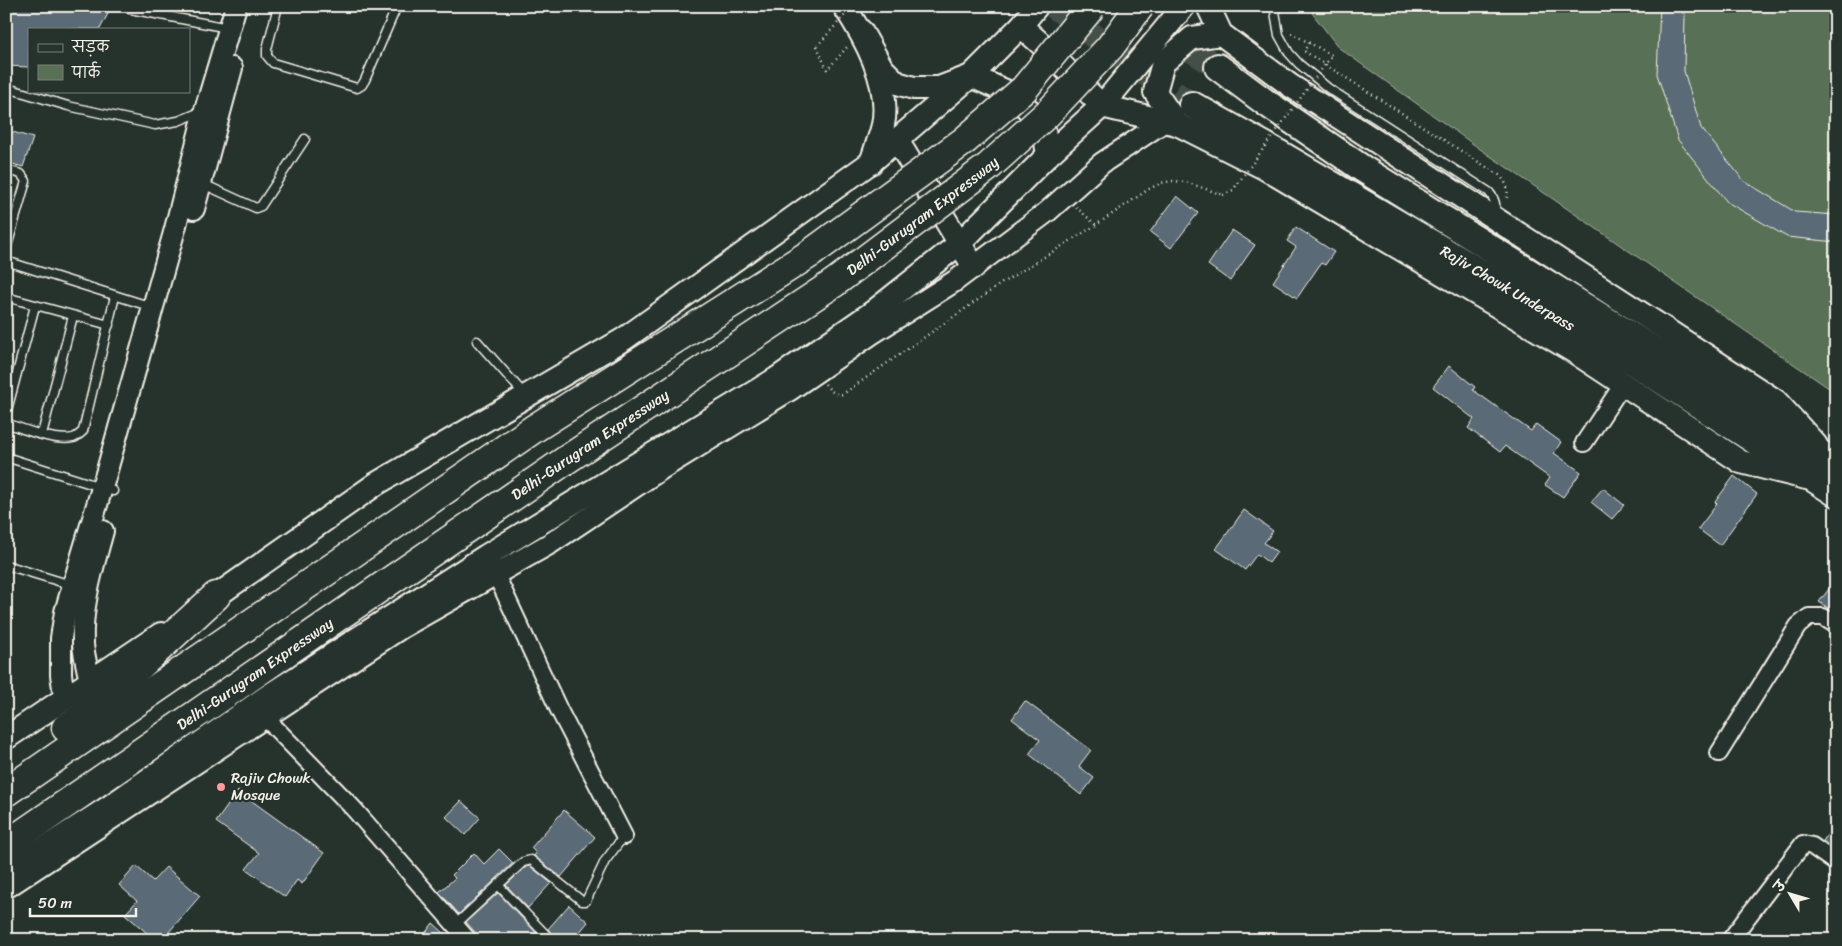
<svg xmlns="http://www.w3.org/2000/svg" width="1842" height="946" viewBox="0 0 1842 946" font-family="Sriracha,'Playpen Sans Deva',sans-serif">
<rect width="100%" height="100%" fill="#26332d"/>
<filter id="ink" filterUnits="userSpaceOnUse"><feTurbulence type="fractalNoise" baseFrequency=".02" numOctaves="2"/><feDisplacementMap in="SourceGraphic" scale="10" xChannelSelector="R" yChannelSelector="G"/><feConvolveMatrix kernelMatrix="1 2 1 2 8 2 1 2 1" color-interpolation-filters="sRGB"/></filter>
<g filter="url(#ink)">
<polygon fill="#587055" stroke="#a6b09e" points="1314,6 1836,6 1836,393 1480,149 1339,48 1312,13"/>
<g fill="#5a6a76" stroke="#f4f1e8">
<polygon points="6,6 112,6 100,29 29,29 29,67 6,66"/>
<polygon points="1660,6 1687,6 1685,14 1684,71 1701,128 1744,181 1795,212 1836,215 1836,242 1787,237 1727,202 1678,140 1657,74"/>
<polygon points="6,130 33,138 23,167 6,162"/>
<polygon points="1177,196 1198,213 1171,248 1150,232"/>
<polygon points="1296,227 1334,252 1325,265 1321,263 1297,298 1273,282 1296,247 1287,241"/>
<polygon points="1232,230 1255,245 1230,281 1208,265"/>
<polygon points="1449,366 1475,387 1473,390 1531,431 1536,424 1561,442 1554,453 1581,472 1563,497 1545,485 1550,478 1505,446 1500,452 1468,428 1474,419 1433,387"/>
<polygon points="1734,476 1757,494 1720,545 1698,529 1717,504 1715,502"/>
<polygon points="1603,488 1624,505 1612,519 1591,502"/>
<polygon points="1244,510 1273,531 1264,543 1277,552 1269,563 1257,554 1245,570 1216,549"/>
<polygon points="1836,580 1836,613 1819,602"/>
<polygon points="1025,701 1091,750 1079,766 1094,778 1081,795 1029,754 1040,740 1012,719"/>
<polygon points="238,791 324,853 302,884 297,880 285,897 246,869 259,853 216,822"/>
<polygon points="461,801 480,818 465,835 446,817"/>
<polygon points="564,810 595,837 561,877 534,856 536,853 531,848"/>
<polygon points="1836,822 1836,851 1823,841"/>
<polygon points="499,849 513,863 459,914 439,892 455,878 452,875 474,853 484,864"/>
<polygon points="136,866 153,881 166,867 200,896 162,940 155,940 125,914 137,901 119,885"/>
<polygon points="530,866 551,883 528,908 506,885 526,867"/>
<polygon points="498,893 543,940 478,940 476,933 466,922"/>
<polygon points="569,905 588,922 573,940 556,940 548,929"/>
<polygon points="433,923 452,940 420,940"/>
</g>
<g fill="none" stroke-linecap="round" stroke-linejoin="round">
<g stroke="#455049" stroke-width="25" stroke-dasharray="25 12" stroke-linecap="butt">
<polyline points="1054,6 1128,62 1192,105"/>
<polyline points="1127,6 1156,27 1218,67"/>
</g>
<g stroke="#f4f1e8" stroke-width="11">
<g id="service">
<polyline points="278,6 267,49 267,56 273,63 357,88 362,85 365,80 397,6"/>
<path d="M1274,6L1279,35L1289,53L1299,64L1328,88L1489,192C1495,199 1497,205 1494,213"/>
<polyline points="130,9 228,28"/>
<polyline points="14,90 68,106 155,125 178,121 203,111"/>
<polyline points="6,170 21,174 26,181 6,250"/>
<polyline points="203,184 256,208 261,206 305,139"/>
<polyline points="6,261 152,307"/>
<polyline points="6,297 109,325"/>
<polyline points="477,341 524,394"/>
<polyline points="6,414 35,306"/>
<path d="M6,423C23,429 55,442 73,438C77,437 80,434 83,431L115,296"/>
<polyline points="42,434 73,316"/>
<polyline points="6,457 113,491"/>
<polyline points="6,565 71,585"/>
<polyline points="498,885 551,940"/>
<polyline points="455,925 523,862 531,860 582,901 586,901 605,861 624,836"/>
</g>
</g>
<g stroke="#f4f1e8" stroke-width="20">
<g id="minor">
<polyline points="1584,443 1623,384"/>
<polyline points="491,564 559,710 624,836"/>
<polyline points="257,709 353,808 468,940"/>
<polyline points="1719,753 1798,626 1809,617 1823,617 1836,625"/>
<polyline points="1730,940 1803,844 1812,846 1836,863"/>
</g>
</g>
<g stroke="#f4f1e8" stroke-width="24">
<g id="tertiary">
<polyline points="194,209 232,68"/>
<path d="M90,682C88,670 84,657 83,644C81,605 93,568 103,531"/>
<polyline points="65,700 61,675 61,638 65,612 102,488 175,229 205,110 236,6"/>
<polyline points="6,888 403,627 551,543 663,468 790,390 873,333 955,281 1047,212 1102,163 1165,121"/>
</g>
</g>
<g stroke="#f4f1e8" stroke-width="26">
<g id="secondary">
<path d="M844,6C866,39 891,85 883,125C880,138 875,150 871,163"/>
<polyline points="1208,6 1221,34 1291,86 1776,401 1816,445"/>
<polyline points="1021,26 1040,43 1102,106 1177,124 1266,169 1573,351 1741,462 1806,478"/>
<polyline points="861,31 882,68 897,83 914,88 939,88 971,76 1012,94 1032,113 1044,130 1048,155"/>
<polyline points="1177,124 1155,92 1163,63 1192,38 1221,34"/>
<polyline points="897,140 974,267"/>
<polyline points="202,606 376,484 624,339 870,163 971,76 1021,26 1037,6"/>
<polyline points="6,738 161,634"/>
<polyline points="6,873 109,807 265,698 486,556 776,379 873,312 960,243 1048,155 1102,106 1184,6"/>
</g>
</g>
<g stroke="#f4f1e8" stroke-width="30">
<g id="trunk">
<polyline points="1218,67 1265,102 1363,169 1836,463"/>
<path id="s1" d="M1192,105L1278,153L1633,362L1836,493"/>
</g>
</g>
<g stroke="#f4f1e8" stroke-width="31">
<g id="motorway">
<polyline points="66,728 93,709 216,596"/>
<polyline points="6,792 535,428 811,253"/>
<path id="s2" d="M6,845L566,460L834,283"/>
</g>
</g>
<g stroke="#f4f1e8" stroke-width="2.5" stroke-dasharray="1 4" stroke-linecap="butt">
<polyline points="1648,6 1685,13"/>
<polyline points="1291,33 1332,55"/>
<path d="M1309,43L1304,51L1499,175C1508,184 1509,190 1506,201"/>
<polyline points="817,46 827,70 848,46"/>
<polyline points="1076,207 1096,225"/>
<path d="M825,384C830,390 835,396 843,394L1002,283L1096,225L1149,189L1161,183L1172,181L1186,182L1223,195"/>
</g>
<use href="#service" stroke="#26332d" stroke-width="8"/>
<use href="#minor" stroke="#26332d" stroke-width="16"/>
<use href="#tertiary" stroke="#26332d" stroke-width="20"/>
<use href="#secondary" stroke="#26332d" stroke-width="22"/>
<use href="#trunk" stroke="#26332d" stroke-width="26"/>
<use href="#motorway" stroke="#26332d" stroke-width="28"/>
<g stroke="#f4f1e8" stroke-width="31" stroke-linecap="butt">
<g id="motorway-bridge">
<polyline points="811,253 964,141 1024,89 1092,6"/>
<path id="s3" d="M834,283L988,167L1048,113L1110,47L1140,6"/>
</g>
</g>
<g stroke="#f4f1e8" stroke-width="2.5" stroke-dasharray="1 4" stroke-linecap="butt">
<polyline points="817,46 853,6"/>
<polyline points="1223,195 1233,190 1332,55"/>
</g>
<use href="#motorway-bridge" stroke="#26332d" stroke-width="28"/>
</g>
</g>
<circle fill="#ff9aa2" stroke="#26332d" stroke-width="2" cx="221" cy="787" r="5"/>
<g text-anchor="middle" dominant-baseline="central" stroke-width="4.5" stroke-linejoin="round" paint-order="stroke">
<g font-size="15" fill="#f4f1e8" stroke="#26332d">
<text stroke="none"><textPath href="#s3" startOffset="111">Delhi-Gurugram Expressway</textPath></text>
<text stroke="none"><textPath href="#s1" startOffset="365">Rajiv Chowk Underpass</textPath></text>
<text stroke="none"><textPath href="#s2" startOffset="708">Delhi-Gurugram Expressway</textPath></text>
<text stroke="none"><textPath href="#s2" startOffset="302">Delhi-Gurugram Expressway</textPath></text>
</g>
<g font-size="15" fill="#f4f1e8" stroke="#26332d" text-anchor="start">
<text x="231" y="778">Rajiv Chowk<tspan x="231" dy="17">Mosque</tspan></text>
</g>
</g>
<rect width="1842" height="946" fill="none" stroke="#26332d" stroke-width="25"/>
<rect x="12" y="12" width="1817" height="921" fill="none" stroke="#f4f1e8" stroke-width="2" filter="url(#ink)"/>
<rect x="28" y="28" width="162" height="65" fill="#26332d" stroke="#787f78"/>
<rect x="38" y="44" width="25" height="8" fill="#26332d" stroke="#787f78"/>
<text x="72" y="52" font-size="15" fill="#f4f1e8">सड़क</text>
<rect x="38" y="65" width="25" height="15" fill="#587055" stroke="#787f78"/>
<text x="72" y="78" font-size="15" fill="#f4f1e8">पार्क</text>
<g transform="translate(1790 894) rotate(308)" stroke="#26332d" stroke-width="4" paint-order="stroke">
<path d="M0-4L9 19L0 12L-9 19Z" fill="#f4f1e8"/>
<text y="-8" font-size="14" font-weight="bold" text-anchor="middle" fill="#f4f1e8">उ</text>
</g>
<path d="M30 908v8h106v-8" fill="none" stroke="#f4f1e8" stroke-width="2.5"/>
<text x="38" y="908" font-size="15" fill="#f4f1e8" stroke="#26332d" stroke-width="4" paint-order="stroke">50 m</text>
</svg>
